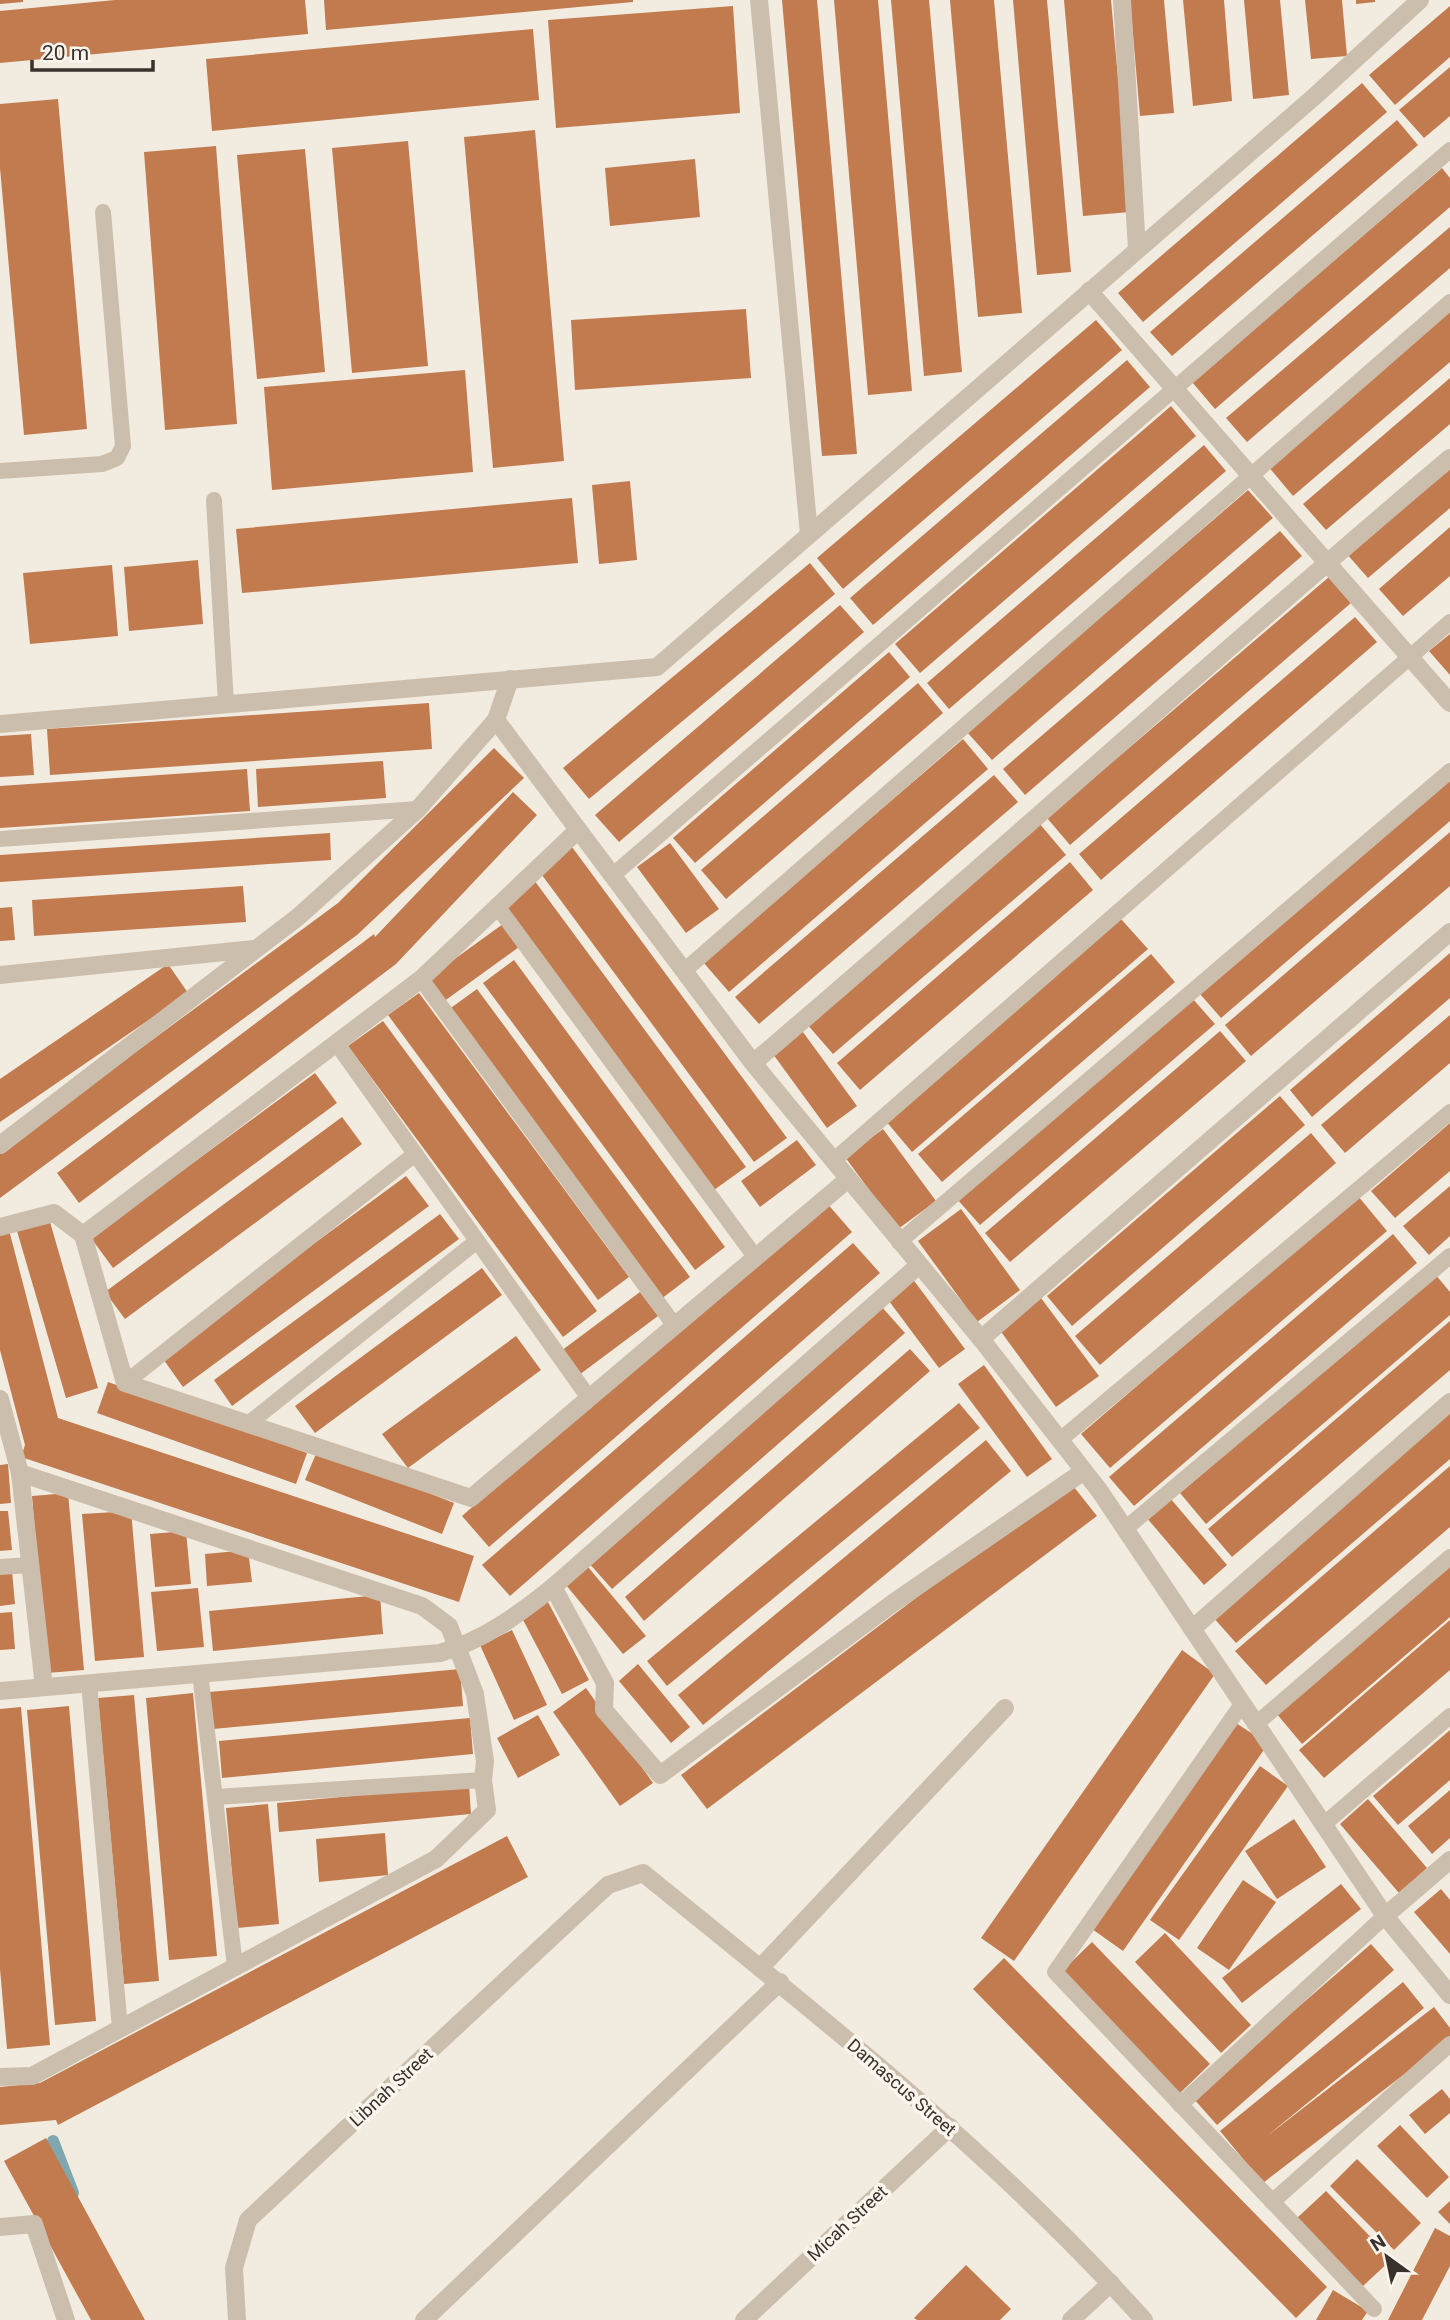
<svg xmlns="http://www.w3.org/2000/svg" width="1450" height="2320" viewBox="0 0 1450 2320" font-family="Roboto,sans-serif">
<rect width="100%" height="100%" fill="#f2ece0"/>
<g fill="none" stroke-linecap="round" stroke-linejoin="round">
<polyline stroke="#80a7af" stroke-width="12" points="53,2141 73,2193"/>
</g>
<g fill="#c27a4f">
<polygon points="0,0 23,0 23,2 0,4"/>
<polygon points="115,0 305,0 308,34 0,63 0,11"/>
<polygon points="324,0 633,0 633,2 326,30"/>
<polygon points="782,0 817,0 857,454 822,456"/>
<polygon points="834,0 878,0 912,391 868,395"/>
<polygon points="891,0 929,0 962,372 924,376"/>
<polygon points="950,0 994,0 1022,313 978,317"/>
<polygon points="1013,0 1047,0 1071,272 1037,275"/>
<polygon points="1064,0 1111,0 1130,212 1083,216"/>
<polygon points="1130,0 1164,0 1174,113 1140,116"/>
<polygon points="1183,0 1224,0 1232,101 1193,106"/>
<polygon points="1244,0 1280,0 1289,95 1253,99"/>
<polygon points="1305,0 1342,0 1347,56 1311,59"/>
<polygon points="1356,0 1375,0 1375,2 1356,4"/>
<polygon points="733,6 740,113 556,128 548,20"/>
<polygon points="1450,6 1450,57 1395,105 1369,75"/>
<polygon points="533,29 539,100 212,131 206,59"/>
<polygon points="1450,67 1450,116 1424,138 1399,110"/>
<polygon points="1362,83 1387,112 1143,322 1118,293"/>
<polygon points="58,99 87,429 24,435 0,168 0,104"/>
<polygon points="1397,120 1418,145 1172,356 1150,332"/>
<polygon points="535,130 564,461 493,468 464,137"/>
<polygon points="408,141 428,366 352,373 332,148"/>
<polygon points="216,146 237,424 165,430 144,152"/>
<polygon points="305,149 325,372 257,379 237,155"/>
<polygon points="695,159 700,217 610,226 605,168"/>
<polygon points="1442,168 1450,178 1450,207 1215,409 1192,382"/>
<polygon points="1450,227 1450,268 1247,442 1226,418"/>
<polygon points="746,309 751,378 575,390 571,320"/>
<polygon points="1450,309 1450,362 1293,496 1268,466"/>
<polygon points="1096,320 1122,350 843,589 817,558"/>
<polygon points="1127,360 1150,387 873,625 850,598"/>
<polygon points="465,370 473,472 272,490 264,387"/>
<polygon points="1450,378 1450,424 1326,530 1303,504"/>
<polygon points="1171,406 1196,436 920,673 895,644"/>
<polygon points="1204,445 1226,471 949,709 927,683"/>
<polygon points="1450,463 1450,508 1368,578 1346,553"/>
<polygon points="630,481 637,560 599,564 592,485"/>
<polygon points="1248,490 1273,518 992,760 967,732"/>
<polygon points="572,498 578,563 242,593 236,529"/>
<polygon points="1450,527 1450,576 1403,616 1379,589"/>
<polygon points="1280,531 1302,556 1025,795 1003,769"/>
<polygon points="198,560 203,624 129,631 124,567"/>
<polygon points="810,563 835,594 589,799 563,768"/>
<polygon points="112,565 118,636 30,644 23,573"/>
<polygon points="1329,577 1351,603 1070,845 1047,818"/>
<polygon points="840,605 864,632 619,842 595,815"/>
<polygon points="1355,617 1377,642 1101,880 1079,854"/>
<polygon points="1450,634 1450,675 1429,651"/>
<polygon points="889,652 910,677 695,863 673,838"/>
<polygon points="918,683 943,713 726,899 701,870"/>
<polygon points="429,703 432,749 50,775 47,729"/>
<polygon points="31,734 34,775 0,777 0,736"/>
<polygon points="963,739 988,769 729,992 703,962"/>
<polygon points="494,748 524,778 357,935 0,1198 0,1152 338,903"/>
<polygon points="383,761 386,798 258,807 256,769"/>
<polygon points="247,769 250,811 0,828 0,786"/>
<polygon points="994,775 1018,802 759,1024 735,997"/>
<polygon points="1450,780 1450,821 1221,1018 1200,994"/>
<polygon points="513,792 537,815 396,964 79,1203 57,1173 374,934 375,937"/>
<polygon points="1039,823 1066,855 833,1054 806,1023"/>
<polygon points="1450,832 1450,886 1251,1056 1225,1025"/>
<polygon points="330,833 331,860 0,882 0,855"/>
<polygon points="670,843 719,909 686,933 637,867"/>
<polygon points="572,847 787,1138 754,1162 539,871"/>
<polygon points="1070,862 1093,890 860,1090 837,1063"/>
<polygon points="534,880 746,1167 714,1190 503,903"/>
<polygon points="243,886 246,922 34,936 32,900"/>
<polygon points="12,907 15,940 0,941 0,908"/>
<polygon points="1121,919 1148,949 912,1152 885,1120"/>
<polygon points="503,924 519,947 443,1002 427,979"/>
<polygon points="1450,953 1450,998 1312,1117 1290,1090"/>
<polygon points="1151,954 1175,982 942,1182 918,1154"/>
<polygon points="514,960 725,1247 695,1270 483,983"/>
<polygon points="168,964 188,993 0,1122 0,1079"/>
<polygon points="477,989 690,1277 661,1299 448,1010"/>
<polygon points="419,993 629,1277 598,1300 388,1015"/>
<polygon points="1192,998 1215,1024 980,1225 957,1199"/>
<polygon points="1450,1015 1450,1063 1345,1153 1321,1125"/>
<polygon points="383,1021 597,1311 563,1337 348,1046"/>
<polygon points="800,1028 857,1106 827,1128 770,1050"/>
<polygon points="1220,1031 1246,1061 1010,1262 985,1233"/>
<polygon points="315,1073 337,1103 113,1268 91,1238"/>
<polygon points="1280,1096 1305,1125 1072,1326 1047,1296"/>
<polygon points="342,1117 362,1144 125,1319 105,1292"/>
<polygon points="1450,1123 1450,1171 1395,1218 1371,1191"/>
<polygon points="883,1129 936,1201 898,1229 845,1157"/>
<polygon points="1311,1133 1336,1163 1100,1365 1075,1336"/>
<polygon points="797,1140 816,1165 760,1207 741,1181"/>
<polygon points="406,1176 429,1206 183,1387 161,1356"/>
<polygon points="1450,1186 1450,1236 1429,1255 1403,1226"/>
<polygon points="1358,1196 1387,1231 1110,1468 1081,1434"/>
<polygon points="825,1201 852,1232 489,1547 462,1516"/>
<polygon points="961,1209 1020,1290 977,1322 918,1241"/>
<polygon points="440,1214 459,1239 232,1406 214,1380"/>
<polygon points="50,1222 98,1388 66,1398 17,1231"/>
<polygon points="9,1230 58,1418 474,1556 459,1602 21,1457 25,1445 0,1350 0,1232"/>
<polygon points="1393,1234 1417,1263 1134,1506 1109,1477"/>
<polygon points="853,1243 880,1273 510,1596 482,1565"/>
<polygon points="482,1268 502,1295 315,1433 295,1406"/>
<polygon points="1435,1274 1450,1292 1450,1315 1206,1524 1180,1493"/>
<polygon points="912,1278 965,1349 939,1368 886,1297"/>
<polygon points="640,1292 658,1316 579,1375 561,1351"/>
<polygon points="1041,1298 1099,1376 1056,1407 999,1329"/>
<polygon points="881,1306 905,1333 612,1589 588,1562"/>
<polygon points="1450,1321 1450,1370 1232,1557 1208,1529"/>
<polygon points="516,1336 541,1370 408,1468 382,1434"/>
<polygon points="910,1349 930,1371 644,1621 625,1597"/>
<polygon points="984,1365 1052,1459 1027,1477 958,1384"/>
<polygon points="108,1382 307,1453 296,1484 97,1413"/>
<polygon points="959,1403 980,1428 667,1686 647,1661"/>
<polygon points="1450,1411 1450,1459 1236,1643 1212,1616"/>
<polygon points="986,1440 1011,1471 703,1725 678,1695"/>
<polygon points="318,1449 454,1503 442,1534 305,1480"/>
<polygon points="8,1464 11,1503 0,1504 0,1465"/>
<polygon points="1450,1466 1450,1527 1266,1685 1235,1651"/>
<polygon points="1070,1482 1097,1516 707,1809 681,1775"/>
<polygon points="68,1493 84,1670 47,1673 32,1496"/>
<polygon points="1170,1498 1227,1565 1204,1585 1146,1517"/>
<polygon points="0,1511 8,1511 12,1550 0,1551"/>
<polygon points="131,1511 144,1657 95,1661 82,1514"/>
<polygon points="186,1531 191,1584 155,1587 150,1534"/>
<polygon points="248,1550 252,1582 207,1586 205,1554"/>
<polygon points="1450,1563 1450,1617 1302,1744 1276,1713"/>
<polygon points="588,1567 646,1636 623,1654 566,1585"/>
<polygon points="12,1571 15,1604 0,1606 0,1572"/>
<polygon points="198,1588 204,1647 157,1651 151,1592"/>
<polygon points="380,1595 383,1634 213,1651 209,1611"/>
<polygon points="548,1602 589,1680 562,1694 521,1616"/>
<polygon points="12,1612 15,1649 0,1650 0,1613"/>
<polygon points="1450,1620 1450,1670 1324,1778 1299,1750"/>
<polygon points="512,1630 547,1705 514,1720 480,1645"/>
<polygon points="1182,1650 1215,1674 1014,1961 981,1938"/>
<polygon points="638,1664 690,1727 671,1743 619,1681"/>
<polygon points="460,1669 463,1706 213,1729 209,1692"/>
<polygon points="586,1688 653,1783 620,1806 553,1712"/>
<polygon points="193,1693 217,1956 169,1960 146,1698"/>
<polygon points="134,1695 159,1981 124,1984 98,1698"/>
<polygon points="69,1706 96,2021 55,2025 27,1710"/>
<polygon points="21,1707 50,2045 7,2049 0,1969 0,1709"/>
<polygon points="538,1715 560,1755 518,1778 497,1738"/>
<polygon points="470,1718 473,1754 222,1778 219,1741"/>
<polygon points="1236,1723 1268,1744 1123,1951 1092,1929"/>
<polygon points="1450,1730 1450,1780 1398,1825 1373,1796"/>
<polygon points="1260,1766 1288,1786 1179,1940 1150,1920"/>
<polygon points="469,1785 471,1814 279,1832 277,1803"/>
<polygon points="1450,1790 1450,1838 1432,1854 1408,1826"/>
<polygon points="1368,1799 1427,1868 1399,1893 1340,1824"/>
<polygon points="268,1804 279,1924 237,1928 226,1808"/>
<polygon points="1294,1819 1326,1867 1277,1899 1245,1851"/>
<polygon points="385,1833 388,1875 319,1882 316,1839"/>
<polygon points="507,1836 528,1877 58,2125 56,2120 0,2125 0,2087 40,2083"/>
<polygon points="1243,1880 1276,1902 1229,1970 1197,1948"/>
<polygon points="1341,1884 1361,1909 1242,2003 1222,1978"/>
<polygon points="1441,1889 1450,1900 1450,1954 1414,1912"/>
<polygon points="1165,1933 1251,2025 1221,2053 1135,1962"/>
<polygon points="1092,1942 1210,2064 1179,2094 1061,1972"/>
<polygon points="1371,1944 1394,1970 1217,2125 1193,2098"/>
<polygon points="1004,1958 1327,2287 1296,2318 973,1989"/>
<polygon points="1403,1982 1424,2008 1267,2136 1434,2007 1450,2028 1450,2039 1263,2183 1220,2131"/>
<polygon points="1442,2089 1450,2099 1450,2113 1425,2134 1409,2115"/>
<polygon points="1400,2125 1449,2177 1427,2198 1377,2146"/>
<polygon points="46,2138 145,2320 91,2320 4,2161"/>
<polygon points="1357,2159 1421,2223 1394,2250 1330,2186"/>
<polygon points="1326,2191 1392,2259 1363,2286 1297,2218"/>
<polygon points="1450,2201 1450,2224 1438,2212"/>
<polygon points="1435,2228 1450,2236 1450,2266 1422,2320 1388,2320"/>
<polygon points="966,2265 1011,2309 1000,2320 917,2320 914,2318"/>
<polygon points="1333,2290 1368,2311 1362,2320 1316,2320"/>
</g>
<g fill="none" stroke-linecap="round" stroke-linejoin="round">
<g stroke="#cbbeac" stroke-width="16">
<polyline points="0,471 102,464 117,458 123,446 103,212"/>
<polyline points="214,500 226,704"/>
<polyline points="0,839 418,809"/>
<polyline points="612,876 1450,150"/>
<polyline points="497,906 756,1258"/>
<polyline points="684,971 1450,302"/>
<polyline points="421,979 675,1326"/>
<polyline points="337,1044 589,1398"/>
<polyline points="833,1161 1450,622"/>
<polyline points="899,1242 1450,771"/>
<polyline points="125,1383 415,1154"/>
<polyline points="248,1424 477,1241"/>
<polyline points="1060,1440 1450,1112"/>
<polyline points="1125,1529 1450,1256"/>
<polyline points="0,1567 30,1565"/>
<polyline points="200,1673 235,1966"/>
<polyline points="89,1683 120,2028"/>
<polyline points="1242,1704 1055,1972 1374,2309"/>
<polyline points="1256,1724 1450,1557"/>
<polyline points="215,1797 483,1780"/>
<polyline points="1323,1825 1450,1716"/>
<polyline points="1180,2105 1385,1916"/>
<polyline points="1272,2202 1450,2044"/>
</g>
<g stroke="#cbbeac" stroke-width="18">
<polyline points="759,0 809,534"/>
<polyline points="1122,0 1137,249"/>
<polyline points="1089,291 1450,703"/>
<polyline points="496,720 753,1063 981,1339 1099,1490 1385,1916 1450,1995"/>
<polyline points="0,724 657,667 1315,96 1420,0"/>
<polyline points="0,975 254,949"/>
<path d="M753,1063C987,864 1215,656 1450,458"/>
<polyline points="0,1145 298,917 418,809 496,720 510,679"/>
<polyline points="0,1227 54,1213 83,1235 125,1383 471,1498 847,1180"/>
<polyline points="83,1235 421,979 578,830"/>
<polyline points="981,1339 1450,932"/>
<polyline points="0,1399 20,1473 422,1606 449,1626 475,1694 485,1761 483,1780 487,1810 436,1859 32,2076 0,2077"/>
<polyline points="20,1473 44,1687"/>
<polyline points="553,1587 605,1683 604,1710 660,1775 893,1603 1084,1471"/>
<polyline points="1192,1629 1450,1402"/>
<path d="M0,1691L440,1653C484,1640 518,1615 553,1587L919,1265"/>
<polyline points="1385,1916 1450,1860"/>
<polyline points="760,1968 1005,1708"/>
<polyline points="0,2227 34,2224 66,2320"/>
<path d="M237,2320L234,2268L248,2220L608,1885L643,1873C817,2014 994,2153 1144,2320"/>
<polyline points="424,2320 780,1982"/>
<polyline points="744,2320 950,2127"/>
<polyline points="1071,2320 1111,2283"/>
</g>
</g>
<g text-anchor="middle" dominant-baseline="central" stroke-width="7" stroke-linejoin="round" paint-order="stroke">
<g font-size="18" fill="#39312b" stroke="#faf6ed">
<text transform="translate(391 2087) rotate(-43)">Libnah Street</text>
<text transform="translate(902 2087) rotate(41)">Damascus Street</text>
<text transform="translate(847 2223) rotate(-43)">Micah Street</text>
</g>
</g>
<g transform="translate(1387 2257) rotate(327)" stroke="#faf6ed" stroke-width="5" paint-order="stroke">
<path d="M0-5L12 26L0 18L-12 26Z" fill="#39312b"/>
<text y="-10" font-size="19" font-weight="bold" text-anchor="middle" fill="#39312b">N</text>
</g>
<path d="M32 60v10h121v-10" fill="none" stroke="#39312b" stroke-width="3.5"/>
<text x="42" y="60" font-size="21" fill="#39312b" stroke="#faf6ed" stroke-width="5" paint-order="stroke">20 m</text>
</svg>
